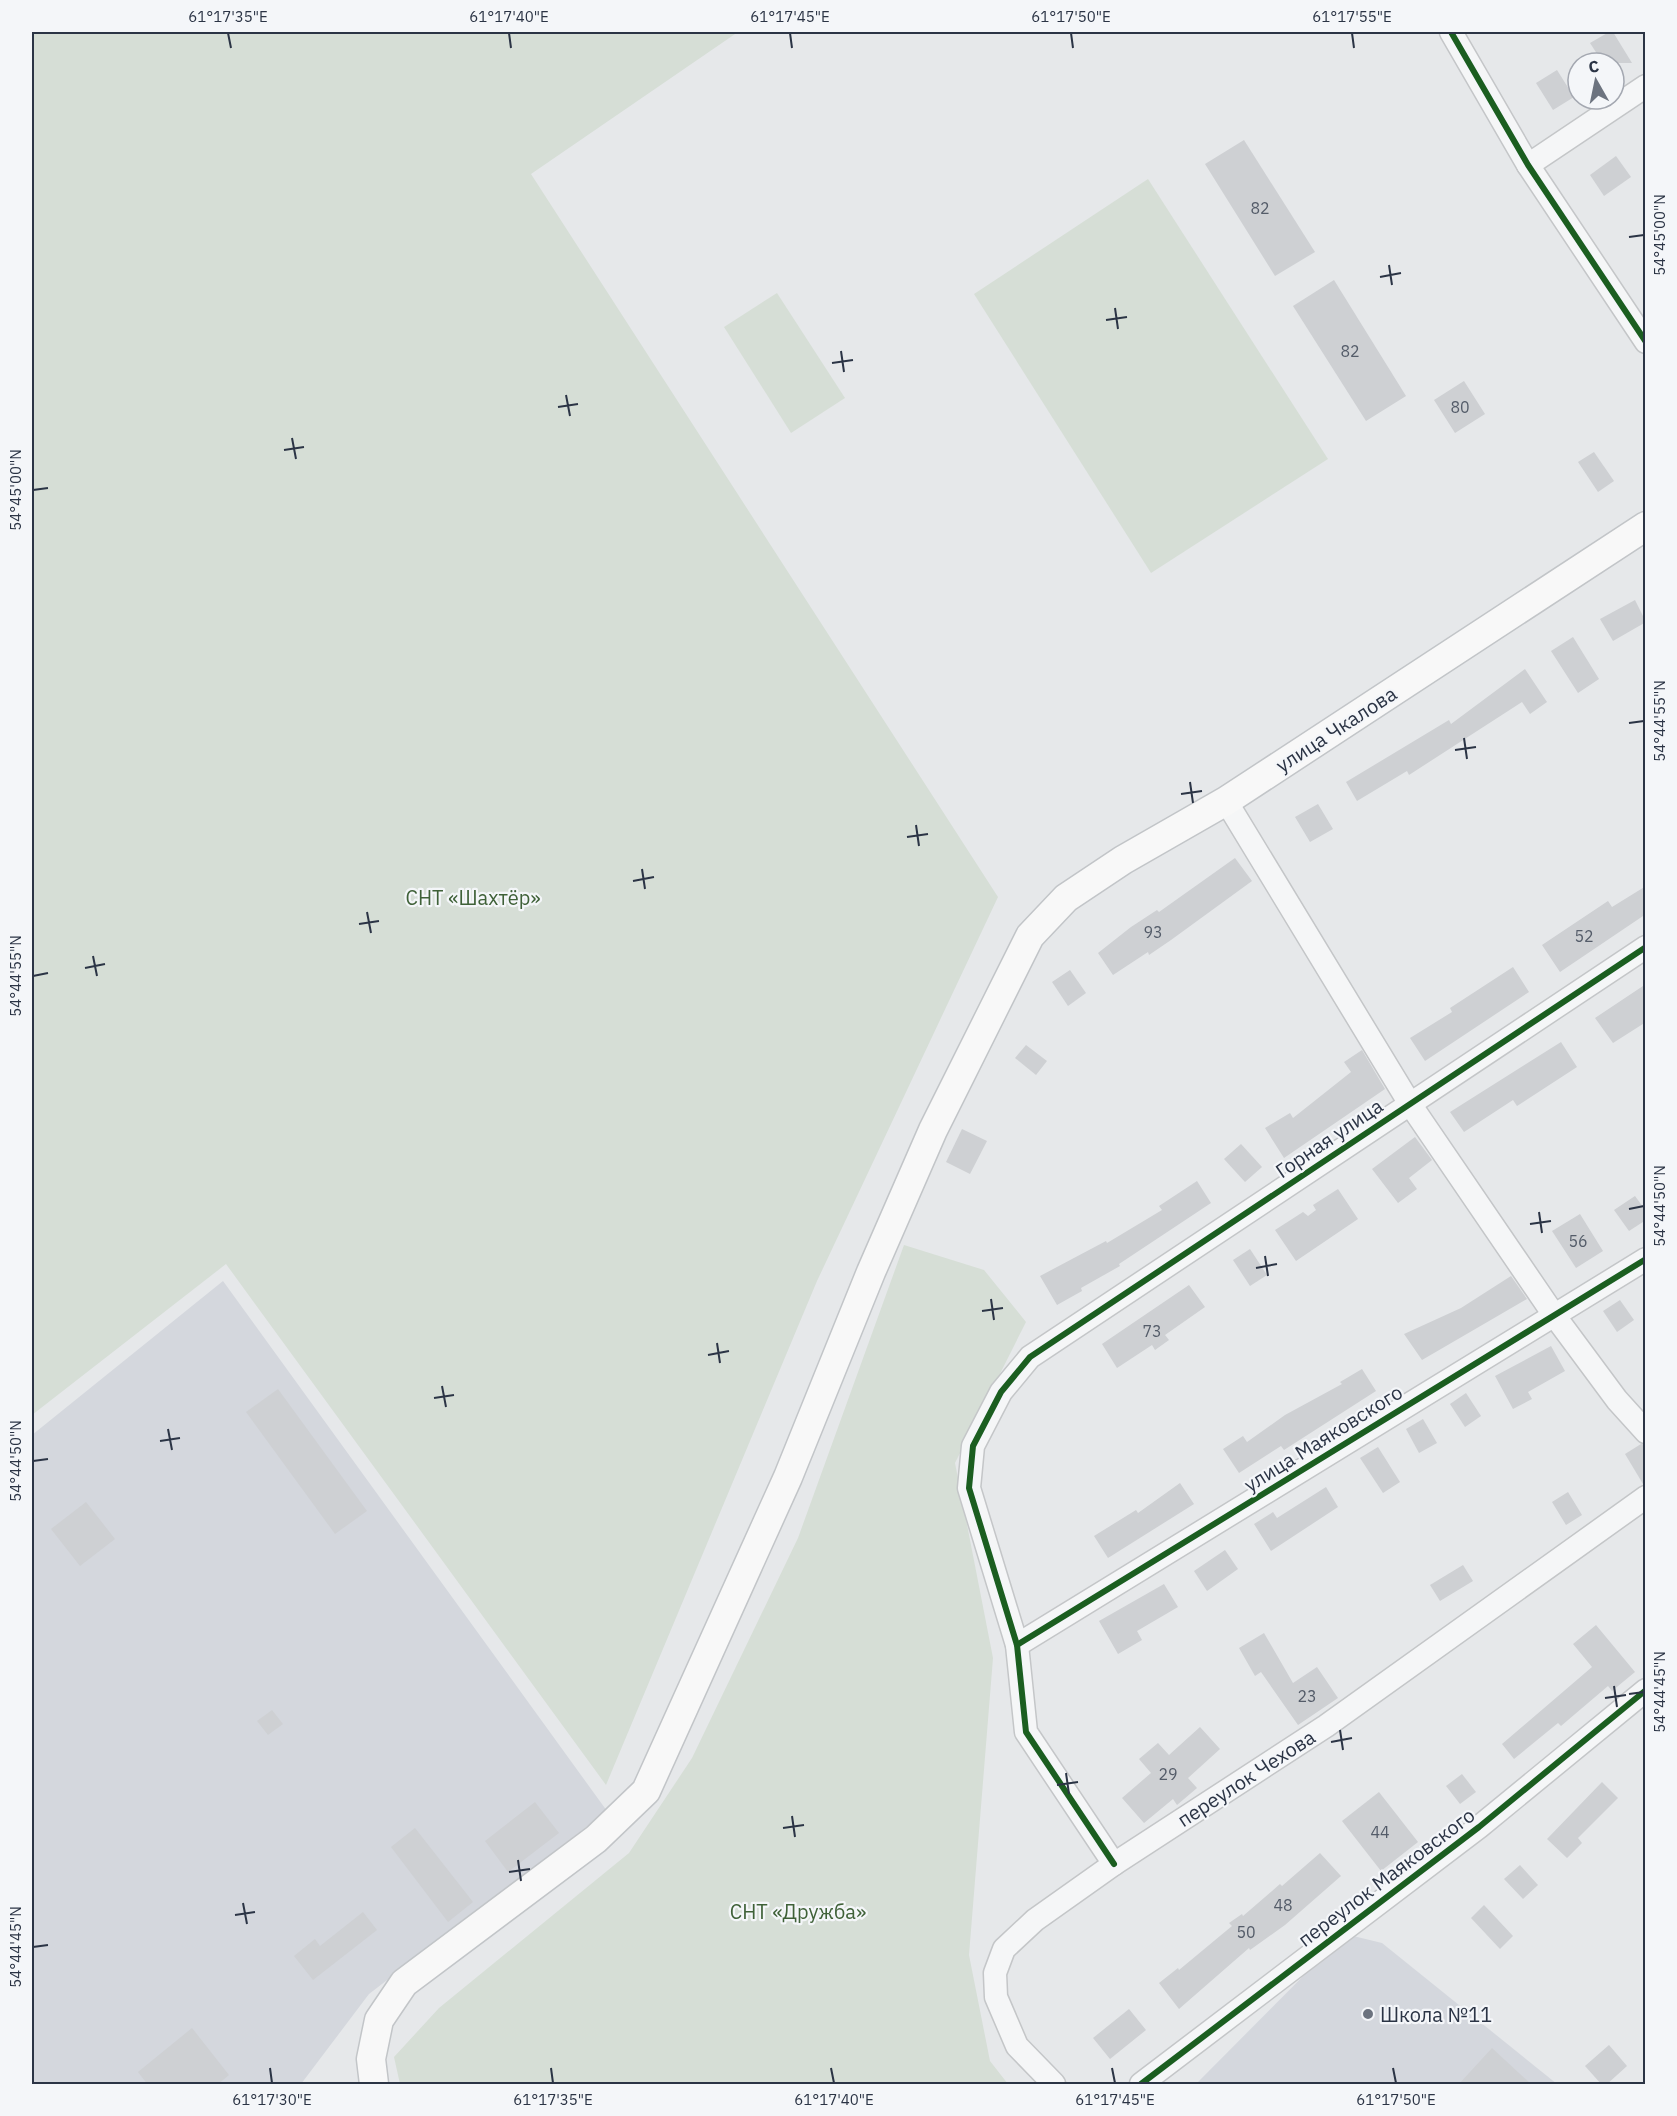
<svg xmlns="http://www.w3.org/2000/svg" width="1677" height="2116" viewBox="0 0 1677 2116" font-family="'IBM Plex Sans',sans-serif">
<rect width="100%" height="100%" fill="#e6e8ea"/>
<g fill="#d4d7dd">
<polygon points="223,1281 607,1811 369,1994 301,2084 32,2084 32,1435"/>
<polygon points="1345,1934 1382,1943 1557,2084 1196,2084"/>
</g>
<g fill="#d6ded6">
<polygon points="32,32 738,32 531,174 998,897 817,1281 606,1785 226,1264 32,1415"/>
<polygon points="1148,179 1328,459 1151,573 974,294"/>
<polygon points="777,293 845,398 791,433 724,327"/>
<polygon points="904,1245 984,1270 1026,1322 955,1463 993,1658 969,1955 990,2061 1008,2084 400,2084 394,2057 439,2008 629,1853 692,1758 798,1538"/>
</g>
<g fill="#ced0d3">
<polygon points="1609,32 1613,32 1632,63 1603,63 1590,43"/>
<polygon points="1557,70 1574,97 1553,110 1536,83"/>
<polygon points="1244,140 1315,252 1275,276 1205,164"/>
<polygon points="1616,156 1631,177 1604,196 1590,175"/>
<polygon points="1334,280 1406,396 1366,421 1293,306"/>
<polygon points="1464,381 1485,414 1455,433 1434,400"/>
<polygon points="1594,452 1614,481 1598,492 1578,462"/>
<polygon points="1635,600 1646,622 1613,641 1600,619"/>
<polygon points="1573,637 1599,679 1578,693 1551,651"/>
<polygon points="1525,669 1547,702 1530,714 1522,702 1409,775 1407,771 1357,801 1346,782 1449,720 1451,724"/>
<polygon points="1318,804 1333,829 1310,842 1295,817"/>
<polygon points="1235,858 1252,881 1171,940 1149,955 1148,952 1113,975 1098,953 1131,927 1157,910 1159,912"/>
<polygon points="1646,886 1646,914 1560,972 1542,945 1608,901 1612,907"/>
<polygon points="1513,967 1529,992 1425,1061 1410,1038 1452,1012 1450,1008"/>
<polygon points="1070,970 1086,993 1068,1006 1052,982"/>
<polygon points="1646,984 1646,1022 1613,1043 1595,1018"/>
<polygon points="1561,1042 1577,1067 1517,1106 1513,1100 1464,1132 1450,1112"/>
<polygon points="1026,1045 1047,1061 1036,1075 1015,1058"/>
<polygon points="1362,1050 1385,1089 1284,1158 1265,1128 1290,1113 1293,1118 1351,1072 1344,1062"/>
<polygon points="962,1129 987,1141 970,1174 946,1162"/>
<polygon points="1415,1137 1432,1160 1409,1178 1417,1189 1398,1203 1372,1169"/>
<polygon points="1241,1144 1262,1167 1245,1182 1224,1159"/>
<polygon points="1197,1181 1211,1203 1119,1264 1120,1266 1081,1288 1082,1291 1057,1305 1040,1276 1106,1241 1107,1243 1162,1210 1159,1206"/>
<polygon points="1338,1189 1358,1219 1296,1261 1275,1230 1303,1212 1308,1216 1316,1210 1313,1205"/>
<polygon points="1635,1196 1646,1211 1646,1220 1629,1231 1614,1210"/>
<polygon points="1580,1214 1603,1251 1576,1268 1552,1231"/>
<polygon points="1250,1249 1267,1275 1250,1286 1233,1260"/>
<polygon points="1511,1276 1527,1299 1422,1360 1404,1334 1461,1308"/>
<polygon points="1189,1285 1205,1307 1165,1335 1169,1340 1155,1350 1152,1345 1117,1368 1102,1344"/>
<polygon points="1620,1300 1634,1320 1617,1332 1603,1311"/>
<polygon points="1551,1346 1565,1371 1528,1392 1532,1399 1513,1409 1495,1376"/>
<polygon points="1362,1369 1376,1391 1284,1450 1281,1446 1239,1473 1223,1449 1243,1436 1247,1442 1285,1415 1342,1384 1340,1382"/>
<polygon points="278,1389 367,1511 335,1534 246,1412"/>
<polygon points="1466,1393 1481,1416 1465,1427 1450,1404"/>
<polygon points="1423,1419 1437,1443 1419,1453 1406,1429"/>
<polygon points="1641,1444 1646,1445 1646,1484 1643,1484 1625,1454"/>
<polygon points="1378,1447 1400,1482 1383,1493 1360,1458"/>
<polygon points="1180,1483 1194,1504 1108,1558 1094,1536 1136,1510 1138,1513"/>
<polygon points="1326,1487 1338,1507 1271,1551 1254,1524 1273,1512 1277,1518"/>
<polygon points="1568,1492 1582,1515 1566,1525 1552,1502"/>
<polygon points="86,1502 115,1539 80,1566 51,1529"/>
<polygon points="1225,1550 1238,1569 1207,1591 1194,1571"/>
<polygon points="1463,1565 1473,1581 1440,1601 1430,1585"/>
<polygon points="1164,1584 1178,1607 1137,1631 1142,1640 1118,1654 1099,1621"/>
<polygon points="1596,1625 1635,1672 1612,1691 1608,1686 1561,1726 1558,1723 1514,1759 1502,1744 1592,1667 1573,1644"/>
<polygon points="1264,1633 1293,1683 1317,1667 1338,1698 1298,1725 1261,1672 1255,1676 1239,1648"/>
<polygon points="272,1710 283,1724 268,1735 257,1721"/>
<polygon points="1200,1727 1220,1749 1188,1778 1197,1788 1177,1805 1173,1799 1144,1823 1122,1798 1151,1773 1139,1759 1158,1743 1169,1755"/>
<polygon points="1462,1774 1476,1792 1460,1804 1446,1786"/>
<polygon points="1602,1782 1618,1798 1578,1838 1582,1843 1567,1858 1547,1839"/>
<polygon points="1379,1792 1418,1842 1381,1871 1342,1821"/>
<polygon points="535,1802 559,1833 508,1872 485,1841"/>
<polygon points="415,1828 473,1902 448,1922 391,1847"/>
<polygon points="1320,1853 1341,1876 1285,1925 1250,1950 1249,1948 1179,2009 1159,1983 1178,1968 1179,1970 1232,1926 1229,1923 1242,1914 1243,1916 1280,1884 1282,1886"/>
<polygon points="1520,1865 1538,1885 1523,1899 1504,1879"/>
<polygon points="1484,1905 1513,1936 1500,1949 1471,1918"/>
<polygon points="363,1912 377,1930 313,1980 294,1956 315,1939 320,1946"/>
<polygon points="1129,2009 1146,2030 1110,2059 1093,2038"/>
<polygon points="192,2028 229,2075 217,2085 148,2085 138,2072"/>
<polygon points="1609,2045 1627,2066 1606,2085 1602,2085 1585,2066"/>
<polygon points="1492,2048 1532,2085 1458,2085"/>
</g>
<g fill="none" stroke-linecap="round" stroke-linejoin="round">
<g stroke="#c4c6c8" stroke-width="25">
<g id="minor">
<polyline points="1451,32 1528,165 1646,342"/>
<polyline points="1528,165 1646,86"/>
<polyline points="1226,801 1410,1104 1554,1315 1617,1400 1646,1432"/>
<polyline points="1017,1645 1646,1259"/>
<polyline points="1114,1864 1026,1732 1017,1645 969,1488 973,1446 1001,1392 1030,1357 1646,947"/>
<polyline points="1054,2084 1017,2046 996,1997 995,1973 1004,1949 1035,1920 1114,1864 1326,1726 1646,1497"/>
<polyline points="1141,2084 1479,1827 1646,1690"/>
</g>
</g>
<g stroke="#c2c5c8" stroke-width="31">
<polyline id="major" points="374,2084 371,2059 379,2020 404,1983 596,1839 646,1791 788,1477 871,1272 933,1130 1030,936 1066,898 1123,860 1226,801 1646,526"/>
</g>
<use href="#minor" stroke="#f5f6f7" stroke-width="22"/>
<use href="#major" stroke="#f8f8f8" stroke-width="28"/>
<g stroke="#f4f6f9" stroke-width="10">
<g id="cycleway">
<polyline points="1451,32 1528,165 1646,342"/>
<polyline points="1017,1645 1646,1259"/>
<polyline points="1114,1864 1026,1732 1017,1645 969,1488 973,1446 1001,1392 1030,1357 1646,947"/>
<polyline points="1141,2084 1479,1827 1646,1690"/>
</g>
</g>
<use href="#cycleway" stroke="#1b5e20" stroke-width="6"/>
</g>
<path fill="none" stroke="#2b3445" stroke-width="2" d="M228,33L231,48M509,33L511,48M790,33L792,48M1071,33L1073,48M1352,33L1354,48M1629,237L1644,235M1389,265L1392,285M1380,277L1401,273M1115,308L1118,329M1106,320L1127,317M841,351L844,372M832,363L853,360M566,395L570,416M558,407L578,404M292,438L296,459M284,450L304,447M33,490L48,488M1629,723L1644,721M1464,738L1467,759M1455,750L1476,747M1190,782L1193,803M1181,794L1202,791M916,825L919,846M907,837L928,834M642,869L645,889M633,881L654,877M367,912L371,933M359,924L379,921M93,956L97,976M85,968L105,964M33,976L48,973M1629,1209L1644,1206M1539,1212L1542,1233M1530,1224L1551,1221M1265,1256L1268,1276M1256,1268L1277,1264M991,1299L994,1320M982,1311L1003,1308M717,1343L720,1363M708,1355L729,1351M442,1386L446,1407M434,1398L454,1395M168,1429L172,1450M160,1441L180,1438M33,1461L48,1459M1614,1686L1617,1707M1629,1694L1644,1692M1605,1698L1626,1695M1340,1730L1343,1750M1331,1742L1352,1738M1066,1773L1069,1794M1057,1785L1078,1782M792,1816L795,1837M783,1828L804,1825M518,1860L521,1881M509,1872L530,1869M243,1903L247,1924M235,1915L255,1912M33,1947L48,1945M270,2068L272,2083M551,2068L553,2083M831,2068L834,2083M1112,2068L1115,2083M1393,2068L1396,2083"/>
<circle fill="#6c737f" stroke="#f4f6f9" stroke-width="2" cx="1368" cy="2014" r="6"/>
<g text-anchor="middle" dominant-baseline="central" stroke-width="4.5" stroke-linejoin="round" paint-order="stroke">
<g font-size="16" fill="#545c69">
<text x="1260" y="208">82</text>
<text x="1350" y="351">82</text>
<text x="1460" y="407">80</text>
<text x="1153" y="932">93</text>
<text x="1584" y="936">52</text>
<text x="1578" y="1241">56</text>
<text x="1152" y="1331">73</text>
<text x="1307" y="1696">23</text>
<text x="1168" y="1774">29</text>
<text x="1380" y="1832">44</text>
<text x="1283" y="1905">48</text>
<text x="1246" y="1932">50</text>
</g>
<g font-size="20" fill="#2b3445" stroke="#f4f6f9">
<text transform="translate(1336 729) rotate(-33)">улица Чкалова</text>
<text transform="translate(1329 1138) rotate(-34)">Горная улица</text>
<text transform="translate(1323 1438) rotate(-32)">улица Маяковского</text>
<text transform="translate(1246 1778) rotate(-33)">переулок Чехова</text>
<text transform="translate(1386 1877) rotate(-37)">переулок Маяковского</text>
</g>
<g font-size="20" fill="#3f6138" stroke="#f4f6f9">
<text x="473" y="897">СНТ «Шахтёр»</text>
<text x="798" y="1911">СНТ «Дружба»</text>
</g>
<g font-size="20" fill="#2b3445" stroke="#f4f6f9" text-anchor="start">
<text x="1380" y="2014">Школа №11</text>
</g>
</g>
<rect width="1677" height="2116" fill="none" stroke="#f4f6f9" stroke-width="66"/>
<g transform="translate(1596 81) rotate(351)"><circle r="28" fill="#f4f6f9" stroke="#a4a8b1" stroke-width="1.5"/>
<path d="M0-4.5L10 22L0 15L-10 22Z" fill="#6c737f"/>
<text y="-9" font-size="16" font-weight="bold" text-anchor="middle" fill="#2b3445">С</text>
</g>
<rect x="33" y="33" width="1611" height="2050" fill="none" stroke="#2b3445" stroke-width="2"/>
<g font-size="15" text-anchor="middle" fill="#2b3445">
<text x="228" y="22">61°17'35"E</text>
<text x="509" y="22">61°17'40"E</text>
<text x="790" y="22">61°17'45"E</text>
<text x="1071" y="22">61°17'50"E</text>
<text x="1352" y="22">61°17'55"E</text>
<text transform="translate(1660 235) rotate(-90)" y="5">54°45'00"N</text>
<text transform="translate(16 490) rotate(-90)" y="5">54°45'00"N</text>
<text transform="translate(1660 721) rotate(-90)" y="5">54°44'55"N</text>
<text transform="translate(16 976) rotate(-90)" y="5">54°44'55"N</text>
<text transform="translate(1660 1206) rotate(-90)" y="5">54°44'50"N</text>
<text transform="translate(16 1461) rotate(-90)" y="5">54°44'50"N</text>
<text transform="translate(1660 1692) rotate(-90)" y="5">54°44'45"N</text>
<text transform="translate(16 1947) rotate(-90)" y="5">54°44'45"N</text>
<text x="272" y="2105">61°17'30"E</text>
<text x="553" y="2105">61°17'35"E</text>
<text x="834" y="2105">61°17'40"E</text>
<text x="1115" y="2105">61°17'45"E</text>
<text x="1396" y="2105">61°17'50"E</text>
</g>
</svg>
